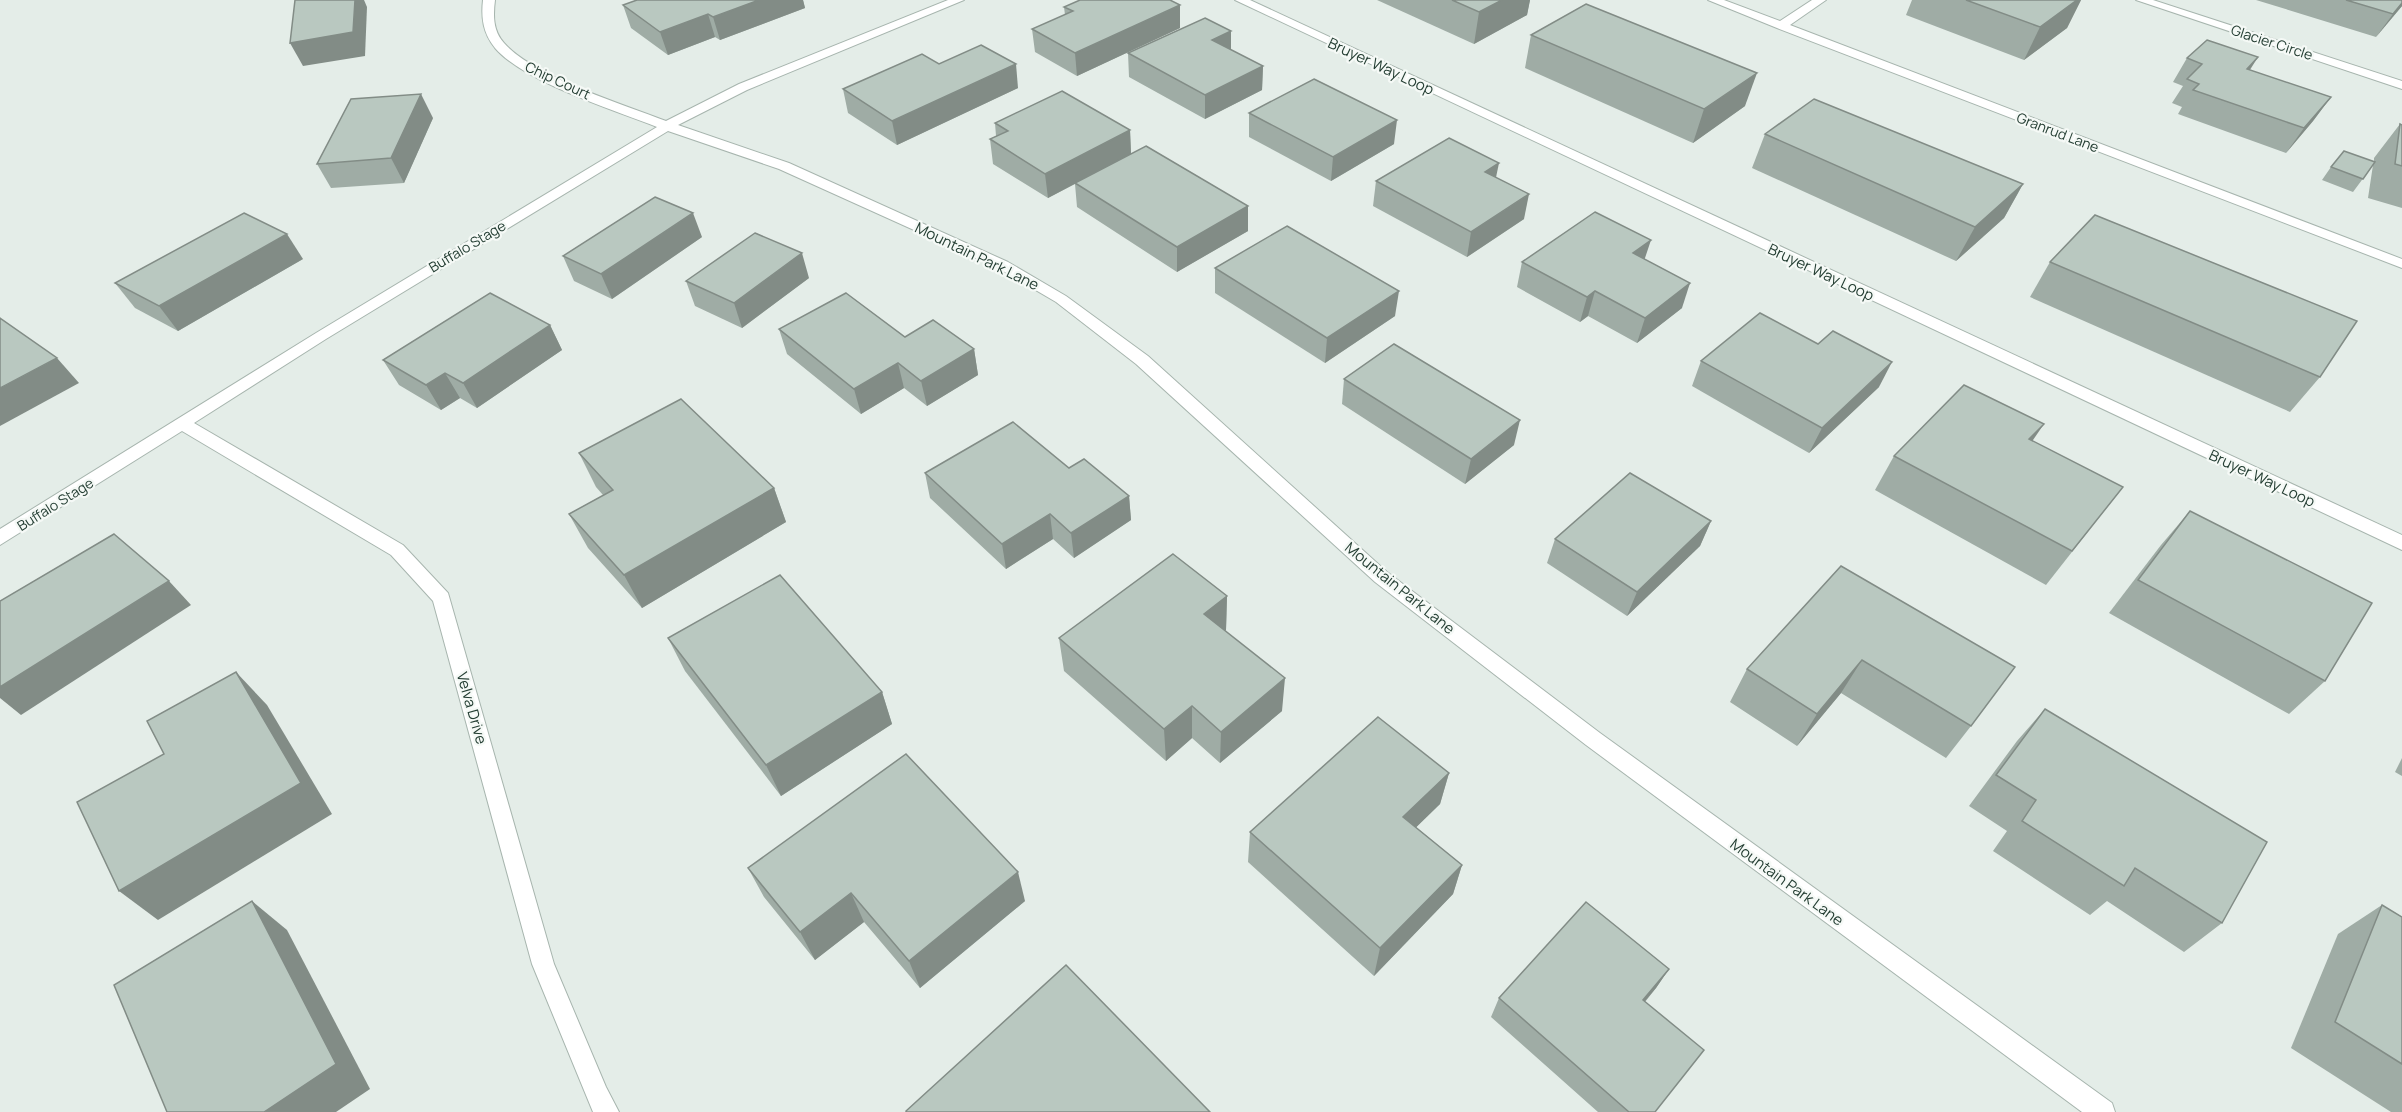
<svg xmlns="http://www.w3.org/2000/svg" width="2402" height="1112" viewBox="0 0 2402 1112" font-family="Manrope,sans-serif">
<rect width="100%" height="100%" fill="#e4ede8"/>
<g fill="none" stroke-linecap="round" stroke-linejoin="round">
<g stroke="#a7b5ae" stroke-width="2">
<g id="street">
<path d="M483,0H495C493,16 493,31 504,43C534,77 623,104 666,121L739,84L948,0H964L747,90L678,125L789,163L1008,262L1066,296L1148,356L1387,572L1600,733L2112,1103L2115,1112H2082L1586,745L1375,582L1136,364L1056,302L998,268L779,169L668,131L326,339L194,423L403,545L448,593L554,964L606,1087L619,1112H593L532,964L433,601L391,555L182,431L0,545V529L316,333L657,127C614,110 524,82 495,48C483,33 481,18 483,0Z"/>
<polygon points="1235,0 1250,0 2402,535 2402,550"/>
<polygon points="1708,0 1724,0 1780,21 1812,0 1826,0 1790,25 2402,259 2402,268 1777,28"/>
<polygon points="2136,0 2153,0 2402,81 2402,89"/>
</g>
</g>
<use href="#street" fill="#fff" fill-rule="evenodd"/>
</g>
<g fill="#9faca5">
<polygon points="637,0 803,0 805,8 720,40 715,37 668,55 631,28 623,5"/>
<polygon points="1377,0 1530,0 1527,15 1474,44"/>
<polygon points="1912,0 2081,0 2067,28 2024,60 1906,15"/>
<polygon points="2256,0 2402,0 2402,6 2376,37"/>
<polygon points="1064,7 1180,28 1077,76 1035,52 1032,29 1065,15"/>
<polygon points="1231,31 1231,50 1263,66 1262,90 1205,119 1129,77 1128,53"/>
<polygon points="1531,35 1745,106 1693,143 1525,68"/>
<polygon points="2187,58 2250,70 2331,97 2313,121 2286,153 2178,114 2182,107 2172,103 2183,86 2173,82"/>
<polygon points="939,64 1018,88 897,145 848,113 843,89"/>
<polygon points="1249,113 1394,144 1331,181 1249,137"/>
<polygon points="433,118 404,183 331,188 317,164"/>
<polygon points="995,123 1130,130 1131,154 1248,206 1248,231 1177,272 1077,207 1075,184 1048,198 993,164 990,139 996,136"/>
<polygon points="2400,124 2402,125 2402,208 2368,198 2373,165 2353,192 2322,180 2331,167 2374,161 2374,158"/>
<polygon points="1765,134 2023,184 2004,218 1956,261 1752,168"/>
<polygon points="1376,181 1524,219 1467,257 1373,206"/>
<polygon points="702,237 612,299 574,281 563,256"/>
<polygon points="303,259 178,331 135,308 115,283"/>
<polygon points="1645,259 1682,308 1637,343 1588,316 1580,322 1517,287 1522,262"/>
<polygon points="2050,262 2320,377 2290,412 2030,297"/>
<polygon points="1215,268 1395,316 1325,363 1215,293"/>
<polygon points="809,278 742,328 695,306 686,281"/>
<polygon points="550,325 562,350 477,408 460,398 441,410 399,385 383,360"/>
<polygon points="779,329 905,337 974,349 978,375 927,406 904,388 861,414 787,354"/>
<polygon points="1701,361 1879,387 1809,453 1692,386"/>
<polygon points="1344,379 1514,445 1465,484 1342,404"/>
<polygon points="2032,441 2123,487 2046,585 1875,490 1894,456"/>
<polygon points="579,453 774,488 786,522 642,608 588,548 569,514 603,495 596,487"/>
<polygon points="1069,468 1129,496 1131,520 1074,558 1053,539 1006,569 930,498 925,473"/>
<polygon points="2190,511 2325,681 2289,714 2109,613 2161,545"/>
<polygon points="1711,521 1700,546 1627,616 1547,563 1555,539"/>
<polygon points="1841,566 1971,726 1946,758 1841,693 1797,746 1730,702 1747,669"/>
<polygon points="1227,596 1226,630 1225,631 1282,711 1220,763 1192,738 1166,761 1064,671 1059,638"/>
<polygon points="668,638 882,692 892,724 781,796 685,671"/>
<polygon points="2045,709 2222,923 2184,952 2107,901 2090,915 1993,851 2007,831 1969,806 2017,741"/>
<polygon points="2402,758 2402,776 2395,772"/>
<polygon points="1449,773 1440,804 1416,827 1462,865 1453,894 1374,976 1248,862 1250,832"/>
<polygon points="748,868 1025,901 920,988 864,922 815,960 764,897"/>
<polygon points="2382,905 2402,917 2402,1112 2391,1112 2291,1048 2338,934"/>
<polygon points="1669,969 1656,988 1645,1002 1655,1112 1598,1112 1491,1017 1499,998"/>
</g>
<g fill="#828c86">
<polygon points="355,0 364,0 367,7 365,56 303,66 290,43"/>
<polygon points="759,0 803,0 805,8 720,40 713,17"/>
<polygon points="1502,0 1530,0 1527,15 1474,44 1479,12"/>
<polygon points="2077,0 2081,0 2067,28 2024,60 2040,27"/>
<polygon points="2402,3 2402,6 2376,37 2393,14"/>
<polygon points="1180,5 1180,28 1077,76 1075,53"/>
<polygon points="708,14 715,37 668,55 660,32"/>
<polygon points="1231,31 1231,54 1212,40"/>
<polygon points="2258,57 2243,81 2247,69"/>
<polygon points="1016,64 1018,88 897,145 892,121"/>
<polygon points="1263,66 1262,90 1205,119 1205,95"/>
<polygon points="1757,73 1745,106 1693,143 1704,109"/>
<polygon points="421,94 433,118 404,183 391,158"/>
<polygon points="2331,97 2313,121 2286,153 2304,128"/>
<polygon points="1397,120 1394,144 1331,181 1333,157"/>
<polygon points="1130,130 1131,154 1048,198 1045,174"/>
<polygon points="1499,163 1494,187 1485,172"/>
<polygon points="2023,184 2004,218 1956,261 1975,227"/>
<polygon points="1529,194 1524,219 1467,257 1471,232"/>
<polygon points="1248,206 1248,231 1177,272 1177,247"/>
<polygon points="693,213 702,237 612,299 601,274"/>
<polygon points="287,234 303,259 178,331 159,306"/>
<polygon points="1651,240 1643,264 1633,253"/>
<polygon points="802,253 809,278 742,328 734,303"/>
<polygon points="1690,283 1682,308 1637,343 1645,318"/>
<polygon points="1399,291 1395,316 1325,363 1327,338"/>
<polygon points="1595,291 1588,316 1580,322 1587,297"/>
<polygon points="550,325 562,350 477,408 463,383"/>
<polygon points="974,349 978,375 927,406 921,381"/>
<polygon points="57,358 79,383 0,426 0,388"/>
<polygon points="1892,362 1879,387 1809,453 1822,428"/>
<polygon points="898,363 904,388 861,414 854,389"/>
<polygon points="445,373 460,398 441,410 426,385"/>
<polygon points="1520,420 1514,445 1465,484 1471,459"/>
<polygon points="2044,424 2020,459 2029,439"/>
<polygon points="774,488 786,522 642,608 624,575"/>
<polygon points="1129,496 1131,520 1074,558 1071,533"/>
<polygon points="1050,514 1053,539 1006,569 1002,544"/>
<polygon points="1711,521 1700,546 1627,616 1637,592"/>
<polygon points="169,581 191,605 21,715 0,698 0,687"/>
<polygon points="1227,596 1226,630 1204,647 1204,614"/>
<polygon points="1862,660 1841,693 1797,746 1817,714"/>
<polygon points="236,672 267,705 332,814 158,920 119,891"/>
<polygon points="1285,678 1282,711 1220,763 1221,732"/>
<polygon points="882,692 892,724 781,796 766,765"/>
<polygon points="1192,706 1192,738 1166,761 1164,729"/>
<polygon points="1449,773 1440,804 1396,847 1403,817"/>
<polygon points="1462,865 1453,894 1374,976 1380,948"/>
<polygon points="1018,872 1025,901 920,988 909,961"/>
<polygon points="851,893 864,922 815,960 800,932"/>
<polygon points="252,901 287,930 370,1089 336,1112 264,1112"/>
<polygon points="1669,969 1656,988 1630,1019 1643,1000"/>
</g>
<g fill="#b9c8c0" stroke="#828c86" stroke-width="1.5">
<polygon points="295,0 355,0 353,32 290,43"/>
<polygon points="637,0 759,0 713,17 708,14 660,32 623,5"/>
<polygon points="1080,0 1170,0 1180,5 1075,53 1032,29 1073,11 1064,7"/>
<polygon points="1452,0 1502,0 1479,12"/>
<polygon points="1966,0 2077,0 2040,27"/>
<polygon points="2346,0 2402,0 2402,3 2393,14"/>
<polygon points="1586,4 1757,73 1704,109 1531,35"/>
<polygon points="1205,18 1231,31 1212,40 1263,66 1205,95 1128,53"/>
<polygon points="2207,40 2258,57 2247,69 2331,97 2304,128 2193,90 2199,84 2187,79 2202,64 2187,58"/>
<polygon points="981,45 1016,64 892,121 843,89 922,54 939,64"/>
<polygon points="1314,79 1397,120 1333,157 1249,113"/>
<polygon points="1062,91 1130,130 1045,174 990,139 1008,131 995,123"/>
<polygon points="421,94 391,158 317,164 351,99"/>
<polygon points="1814,99 2023,184 1975,227 1765,134"/>
<polygon points="2400,124 2402,125 2402,166 2395,164"/>
<polygon points="1449,138 1499,163 1485,172 1529,194 1471,232 1376,181"/>
<polygon points="1146,146 1248,206 1177,247 1075,183"/>
<polygon points="2344,151 2375,162 2363,179 2331,167"/>
<polygon points="655,197 693,213 601,274 563,256"/>
<polygon points="1595,212 1651,240 1633,253 1690,283 1645,318 1595,291 1587,297 1522,262"/>
<polygon points="244,213 287,234 159,306 115,283"/>
<polygon points="2095,215 2357,321 2320,377 2050,262"/>
<polygon points="1287,226 1399,291 1327,338 1215,268"/>
<polygon points="755,233 802,253 734,303 686,281"/>
<polygon points="490,293 550,325 463,383 445,373 426,385 383,360"/>
<polygon points="846,293 905,337 933,320 974,349 921,381 898,363 854,389 779,329"/>
<polygon points="1760,313 1818,344 1833,331 1892,362 1822,428 1701,361"/>
<polygon points="0,318 57,358 0,388"/>
<polygon points="1394,344 1520,420 1471,459 1344,379"/>
<polygon points="1964,385 2044,424 2029,439 2123,487 2072,551 1894,456"/>
<polygon points="681,399 774,488 624,575 569,514 613,490 579,453"/>
<polygon points="1013,422 1069,468 1084,459 1129,496 1071,533 1050,514 1002,544 925,473"/>
<polygon points="1630,473 1711,521 1637,592 1555,539"/>
<polygon points="2190,511 2372,603 2325,681 2138,580"/>
<polygon points="114,534 169,581 0,687 0,601"/>
<polygon points="1173,554 1227,596 1204,614 1285,678 1221,732 1192,706 1164,729 1059,638"/>
<polygon points="1841,566 2015,667 1971,726 1862,660 1817,714 1747,669"/>
<polygon points="780,575 882,692 766,765 668,638"/>
<polygon points="236,672 301,783 119,891 77,802 164,754 147,721"/>
<polygon points="2045,709 2267,842 2222,923 2135,868 2124,886 2022,821 2036,800 1996,775"/>
<polygon points="1378,717 1449,773 1403,817 1462,865 1380,948 1250,832"/>
<polygon points="906,754 1018,872 909,961 851,893 800,932 748,868"/>
<polygon points="252,901 336,1064 264,1112 167,1112 114,985"/>
<polygon points="1586,902 1669,969 1643,1000 1704,1050 1655,1112 1629,1112 1499,998"/>
<polygon points="2382,905 2402,917 2402,1064 2335,1022"/>
<polygon points="1066,965 1210,1112 906,1112 906,1111"/>
</g>
<g text-anchor="middle" dominant-baseline="central" stroke-width="4.5" stroke-linejoin="round" paint-order="stroke">
<g font-size="14" fill="#243e33" stroke="#f5f9f6">
<text transform="translate(2272 42) rotate(18)">Glacier Circle</text>
<text transform="translate(558 80) rotate(25)">Chip Court</text>
<text transform="translate(2058 132) rotate(21)">Granrud Lane</text>
<text transform="translate(467 246) rotate(-31)">Buffalo Stage</text>
<text transform="translate(55 504) rotate(-32)">Buffalo Stage</text>
</g>
<g font-size="15" fill="#243e33" stroke="#f5f9f6">
<text transform="translate(1381 66) rotate(25)">Bruyer Way Loop</text>
<text transform="translate(977 256) rotate(26)">Mountain Park Lane</text>
<text transform="translate(1821 272) rotate(25)">Bruyer Way Loop</text>
<text transform="translate(2262 478) rotate(25)">Bruyer Way Loop</text>
<text transform="translate(1400 588) rotate(39)">Mountain Park Lane</text>
<text transform="translate(472 708) rotate(74)">Velva Drive</text>
<text transform="translate(1787 882) rotate(36)">Mountain Park Lane</text>
</g>
</g>
</svg>
